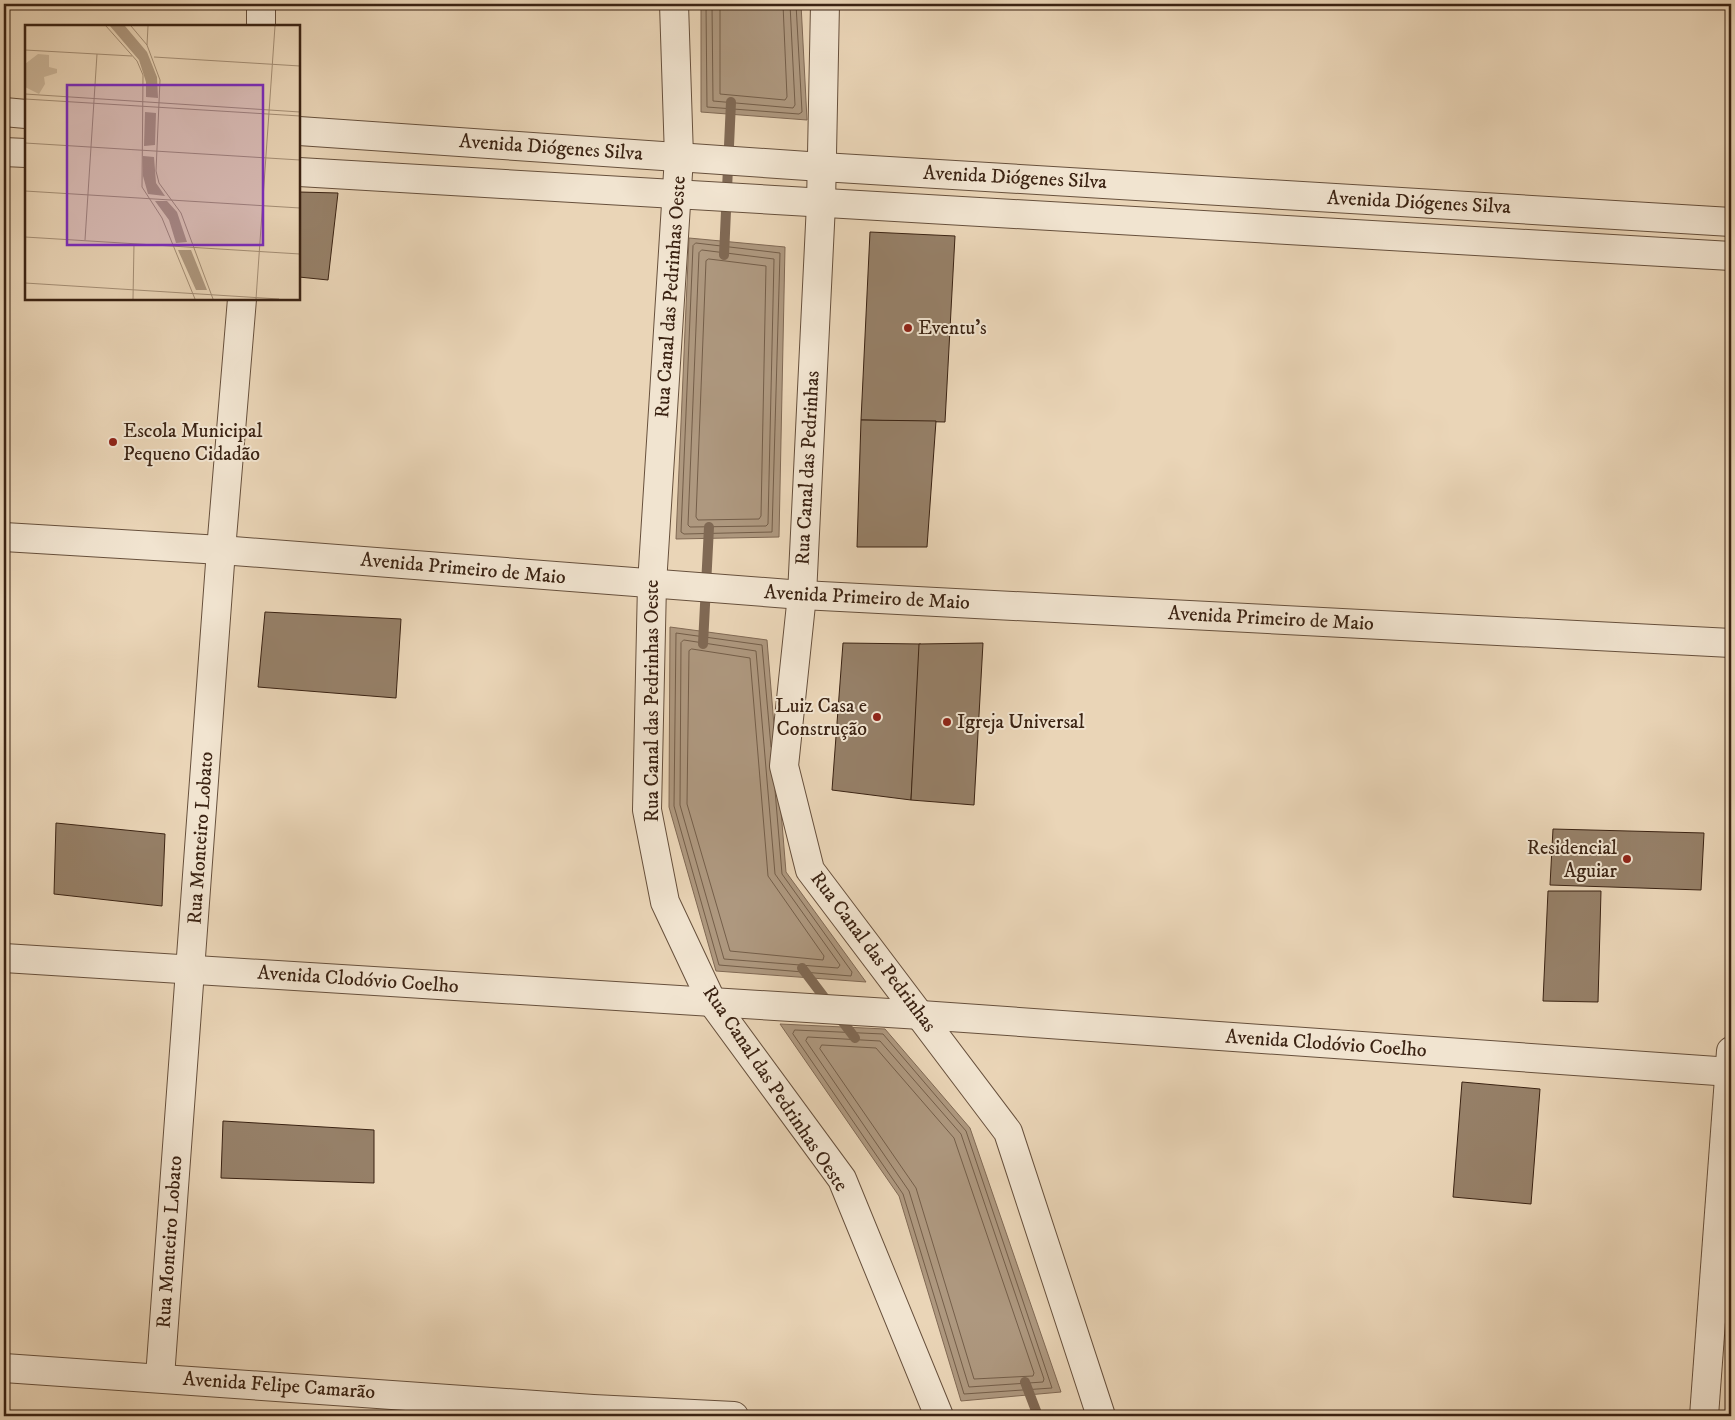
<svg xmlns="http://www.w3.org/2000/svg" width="1735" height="1420" viewBox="0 0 1735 1420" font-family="'IM FELL DW Pica',serif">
<rect width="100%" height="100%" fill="#ead5b7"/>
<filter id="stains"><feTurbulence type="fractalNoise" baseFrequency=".004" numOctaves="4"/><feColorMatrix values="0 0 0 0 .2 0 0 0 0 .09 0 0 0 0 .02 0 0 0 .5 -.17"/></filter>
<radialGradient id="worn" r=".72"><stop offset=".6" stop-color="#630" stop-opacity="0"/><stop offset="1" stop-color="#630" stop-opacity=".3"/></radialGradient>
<g fill="#ae987f" stroke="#806954">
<polygon points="701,4 801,4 807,120 701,112"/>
<polygon points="689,238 785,247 779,537 676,539"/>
<polygon points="670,627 767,640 786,872 866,982 716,971 669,807"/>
<polygon points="780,1024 885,1029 970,1128 1061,1392 961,1401 899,1196"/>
</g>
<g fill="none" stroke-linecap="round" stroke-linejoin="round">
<g stroke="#745e49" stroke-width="1">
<polyline points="706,4 707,107 799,114 802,112 796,4"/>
<polyline points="712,4 713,101 793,108 795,105 790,4"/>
<polyline points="720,4 720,94 785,100 787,97 783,4"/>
<polygon points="696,243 780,253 772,532 684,534 681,532 693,246"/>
<polygon points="702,250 774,259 768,524 766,526 690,527 688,525 699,253"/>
<polygon points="709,259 766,266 761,516 759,519 698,520 696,517 706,261"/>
<polygon points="684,640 756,651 775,874 840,965 838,968 724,959 680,805 681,643"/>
<polygon points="692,649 750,658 768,876 824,956 823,960 730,951 687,804 689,651"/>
<polyline points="771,747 762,645 676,633 674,806 719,965 851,976 852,972 782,874 775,790"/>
<polygon points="795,1030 883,1034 966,1131 1052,1388 964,1394 903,1194 793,1034"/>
<polygon points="808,1037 880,1041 961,1134 1044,1379 1043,1382 969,1387 909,1191 806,1041"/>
<polygon points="822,1045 876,1048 954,1138 1034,1373 1033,1376 974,1379 916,1188 820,1049"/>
</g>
<g stroke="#806954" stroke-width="10">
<polyline points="724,255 731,102"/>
<polyline points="703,644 709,527"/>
<polyline points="802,968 855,1038"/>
<polyline points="1025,1382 1038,1416"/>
</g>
</g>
<g fill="#968068" stroke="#3b2313">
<polygon points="299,192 338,193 328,280 299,277"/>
<polygon points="870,232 955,236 945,422 861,420"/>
<polygon points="861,420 936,421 927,547 857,547"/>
<polygon points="265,612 401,619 396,698 258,687"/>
<polygon points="843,643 921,644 911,800 832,790"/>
<polygon points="983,643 974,805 911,800 919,644"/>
<polygon points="56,823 165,834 162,906 54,894"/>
<polygon points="1553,829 1704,833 1701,890 1550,885"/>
<polygon points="1548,891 1601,891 1598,1002 1543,1001"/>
<polygon points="1462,1082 1540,1089 1531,1204 1453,1197"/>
<polygon points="223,1121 374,1130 374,1183 221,1178"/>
</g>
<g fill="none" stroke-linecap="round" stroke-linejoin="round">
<g stroke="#67503c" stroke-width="30">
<g id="minor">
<polyline points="674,4 679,157 652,584 647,810 665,902 712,1002 842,1179 939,1416"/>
<polyline points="825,4 821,204 802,595 784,766 810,870 1008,1132 1101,1416"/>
<polyline points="261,26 261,4"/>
<polyline points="4,112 26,114"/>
<polyline points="299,131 822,167 1731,222"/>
<polyline points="4,152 26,153"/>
<polyline points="299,172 1731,256"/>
<polyline points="4,537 221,550 802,595 1731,643"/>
<polyline points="4,958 921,1015 1731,1072"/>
<polyline points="4,1368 593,1409 734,1416"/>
<polyline points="160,1377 221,550 242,299"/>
<polyline points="1704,1416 1731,1051"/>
</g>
</g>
<use href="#minor" stroke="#f1e4d0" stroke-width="28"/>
</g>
<g fill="#8f2418" stroke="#f1e4d0" stroke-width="2">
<circle cx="908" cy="328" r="5"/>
<circle cx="113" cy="442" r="5"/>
<circle cx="877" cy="717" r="5"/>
<circle cx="947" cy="722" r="5"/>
<circle cx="1627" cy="859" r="5"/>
</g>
<g text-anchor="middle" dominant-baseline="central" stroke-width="4" stroke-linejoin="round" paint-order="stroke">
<g font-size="20" fill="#3b2313" stroke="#f1e4d0">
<text transform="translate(551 148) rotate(4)">Avenida Diógenes Silva</text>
<text transform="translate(1015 178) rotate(3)">Avenida Diógenes Silva</text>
<text transform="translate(1419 203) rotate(3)">Avenida Diógenes Silva</text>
<text transform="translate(671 297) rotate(-86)">Rua Canal das Pedrinhas Oeste</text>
<text transform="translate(808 468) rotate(-87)">Rua Canal das Pedrinhas</text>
<text transform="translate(463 569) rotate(5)">Avenida Primeiro de Maio</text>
<text transform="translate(867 598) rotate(3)">Avenida Primeiro de Maio</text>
<text transform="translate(1271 619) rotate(3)">Avenida Primeiro de Maio</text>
<text transform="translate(652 701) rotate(-90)">Rua Canal das Pedrinhas Oeste</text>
<text transform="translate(201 838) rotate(-86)">Rua Monteiro Lobato</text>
<text transform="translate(873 952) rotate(53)">Rua Canal das Pedrinhas</text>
<text transform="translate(358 980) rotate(4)">Avenida Clodóvio Coelho</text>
<text transform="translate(1326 1044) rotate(4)">Avenida Clodóvio Coelho</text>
<text transform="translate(775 1089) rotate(56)">Rua Canal das Pedrinhas Oeste</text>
<text transform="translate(170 1242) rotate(-86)">Rua Monteiro Lobato</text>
<text transform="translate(279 1386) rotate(4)">Avenida Felipe Camarão</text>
</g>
<g font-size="20" fill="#3b2313" stroke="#f1e4d0" text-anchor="start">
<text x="918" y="328">Eventu's</text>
<text x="123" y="431">Escola Municipal<tspan x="123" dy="23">Pequeno Cidadão</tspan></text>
<text x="867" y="706" text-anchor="end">Luiz Casa e<tspan x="867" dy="23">Construção</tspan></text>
<text x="957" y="722">Igreja Universal</text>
<text x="1617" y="848" text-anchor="end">Residencial<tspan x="1617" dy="23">Aguiar</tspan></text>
</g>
</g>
<g transform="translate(25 25)">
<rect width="275" height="275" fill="#ead5b7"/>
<path d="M13,29L24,30V42L32,44V48L19,52L20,59L14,69L0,62V39Z" fill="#ccb79b"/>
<path d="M85,1H100L122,27L132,52L133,73L121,72V57L114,35ZM120,87L131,88L130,120L119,121ZM118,131L129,132L131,158L140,171L123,169L118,151ZM130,176H142L152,187L162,217L151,218L144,195ZM153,225H166L182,265H171Z" fill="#ae987f"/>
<path fill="none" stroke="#a48e75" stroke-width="1" d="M81,1L112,36L118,50L117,162L137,193L170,274M106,1L122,20L135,55L131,146L134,158L156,188L188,274M122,20L123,1M0,25L107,31M129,32L275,41M0,69L275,87M0,74L275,91M0,118L275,135M0,166L275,183M0,212L275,229M60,215L72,29M0,258L254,274M108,274L109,219M231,274L250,1"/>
<path fill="#7b2cbf" fill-opacity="0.15" stroke="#7b2cbf" stroke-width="2.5" d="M42,60H238V220H42Z"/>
<rect width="275" height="275" fill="none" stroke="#3b2313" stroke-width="2.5"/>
</g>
<rect width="1735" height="1420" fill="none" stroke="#ead5b7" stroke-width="20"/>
<rect x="5" y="5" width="1725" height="1410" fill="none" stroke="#3b2313" stroke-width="2.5"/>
<rect x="10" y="10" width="1715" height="1400" fill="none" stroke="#3b2313"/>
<rect width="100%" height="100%" filter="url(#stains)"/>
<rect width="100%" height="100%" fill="url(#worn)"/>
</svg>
